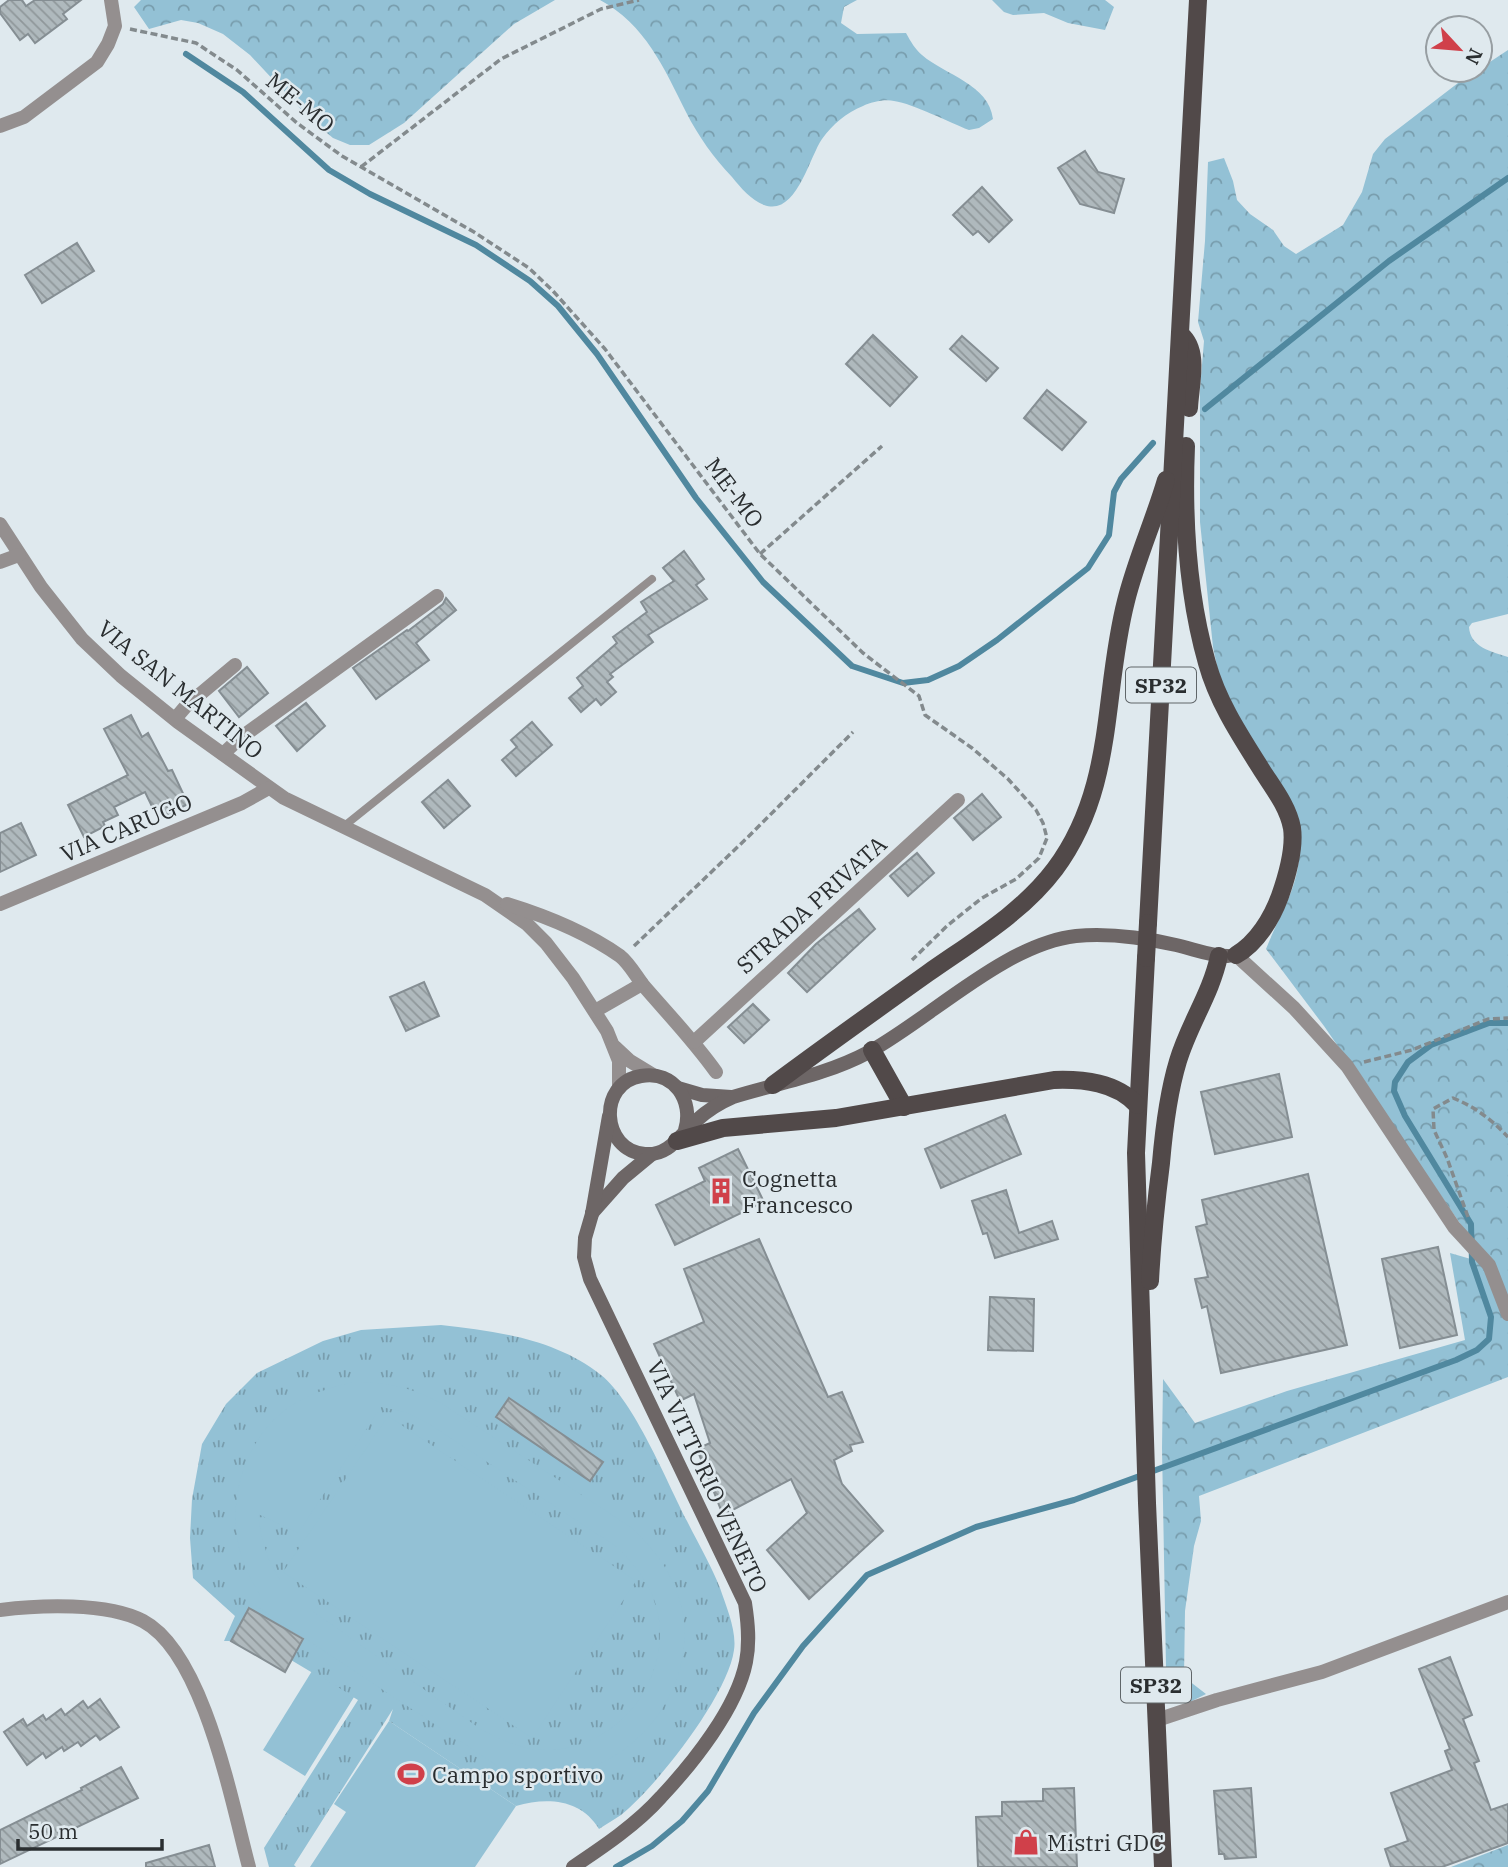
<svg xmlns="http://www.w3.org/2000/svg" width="1508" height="1867" viewBox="0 0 1508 1867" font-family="'IBM Plex Serif',serif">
<defs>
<pattern id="grass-tufts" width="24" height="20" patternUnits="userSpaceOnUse" patternTransform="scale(1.75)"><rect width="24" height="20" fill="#93c1d5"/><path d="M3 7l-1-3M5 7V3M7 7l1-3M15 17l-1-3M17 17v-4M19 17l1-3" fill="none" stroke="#789dad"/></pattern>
<pattern id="forest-crowns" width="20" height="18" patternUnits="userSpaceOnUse" patternTransform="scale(1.75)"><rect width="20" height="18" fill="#93c1d5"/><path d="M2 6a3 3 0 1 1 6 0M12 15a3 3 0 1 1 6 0" fill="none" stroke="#789dad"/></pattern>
<pattern id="building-back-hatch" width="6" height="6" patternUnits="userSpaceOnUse" patternTransform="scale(1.75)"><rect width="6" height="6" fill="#afb9bd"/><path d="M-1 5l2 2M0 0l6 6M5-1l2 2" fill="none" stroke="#8f979a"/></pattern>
</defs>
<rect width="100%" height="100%" fill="#dfe9ee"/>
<path fill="url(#grass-tufts)" d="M441,1325C496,1331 556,1339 601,1375C634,1401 667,1482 687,1521C698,1543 711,1565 720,1588C726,1606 737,1631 734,1650C728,1695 657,1786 621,1815C614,1820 606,1824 599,1829C581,1799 547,1797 516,1806L389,1721L393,1709L294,1865L296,1867H269L264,1848L358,1700L291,1660L303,1638L249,1608L231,1641H224L235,1616L193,1578L190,1538L192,1499L202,1444L226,1404L257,1373L323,1341L361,1330Z"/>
<g fill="url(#forest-crowns)">
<polygon points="141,0 555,0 514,24 404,123 369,145 350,145 333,138 309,118 250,55 223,34 198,23 181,20 149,29 134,7"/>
<path d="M600,0H857L844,7L841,23L857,34L906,33C911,42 915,49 922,55C945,75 989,84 993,119L979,128L969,130C948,122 914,104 894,101C885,99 871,102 863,106C846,113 833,124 822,139C809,158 796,217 764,205C751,200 741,188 732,177C714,158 698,136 686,112C664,68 645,24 600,0Z"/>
<polygon points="992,0 1105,0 1114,7 1105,30 1068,23 1044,13 1013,15 1004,12"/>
<path d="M1508,50V614L1472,623L1469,627C1470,647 1492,652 1508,657V1377L1199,1496L1201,1521L1194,1546L1185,1611L1184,1677L1206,1694L1186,1704L1174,1698L1166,1667L1162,1448L1163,1379L1195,1423L1287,1391L1465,1340L1450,1253L1488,1264L1324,1026L1266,949C1281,911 1298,890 1300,848L1222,690L1213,647L1200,522V389L1204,341L1198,322L1205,241L1208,162L1224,158L1233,181L1237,200L1250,214L1273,230L1284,246L1296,254L1343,225L1362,192L1373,154L1385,139L1458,83Z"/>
<polygon points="1508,1845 1508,1867 1451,1867"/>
</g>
<g fill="#93c1d5" fill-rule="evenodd">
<path d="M353,1382C388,1382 409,1387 441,1403L632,1528C656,1551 675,1576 682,1609C701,1702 610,1798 516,1769L511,1775L255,1605L260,1595C255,1586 249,1576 245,1567C222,1509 242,1434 297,1402C315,1392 333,1387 353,1382ZM381,1407L405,1412L429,1424L617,1547C636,1566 653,1586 658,1614C672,1687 607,1759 532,1749C514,1746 498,1738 482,1730L308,1608L280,1580L268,1558L261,1534L258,1514L298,1533Z"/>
<polygon points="388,1416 636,1581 532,1738 283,1572"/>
<polygon points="312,1671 354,1697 305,1776 263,1750"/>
<polygon points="389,1721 516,1806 475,1867 310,1867 346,1812 334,1804"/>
</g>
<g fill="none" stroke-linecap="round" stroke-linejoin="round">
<g stroke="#50889f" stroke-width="6">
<polyline points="186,54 243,92 329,170 370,194 476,245 530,281 558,306 597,354 696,498 763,582 852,666 903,683 928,680 959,666 997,640 1088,568 1109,535 1114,492 1121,479 1153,443"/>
<polyline points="1205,409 1389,261 1508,178"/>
<polyline points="616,1867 652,1846 682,1821 708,1791 754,1713 803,1646 867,1575 976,1527 1074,1500 1456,1360 1477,1350 1489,1339 1491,1317 1472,1262 1471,1224 1405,1116 1394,1091 1395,1082 1408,1062 1431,1045 1489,1023 1508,1023"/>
</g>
</g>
<g fill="url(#building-back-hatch)" stroke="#858e93" stroke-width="2">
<polygon points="9,0 22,0 26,6 35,0 81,0 63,14 67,19 35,43 28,34 20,40 0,13 0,7"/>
<polygon points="1085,151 1098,172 1124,179 1114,213 1080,204 1058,168"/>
<polygon points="982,187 1012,220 989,242 978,231 973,235 953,215"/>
<polygon points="77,243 94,271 42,303 25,275"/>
<polygon points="873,335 917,377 890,406 846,364"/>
<polygon points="962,336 998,368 986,381 950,349"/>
<polygon points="1047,390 1086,422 1062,450 1024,418"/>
<polygon points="684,551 704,579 696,585 707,599 648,635 653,642 610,674 613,677 607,682 616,692 601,705 596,699 581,712 569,698 583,686 577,678 617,643 613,637 647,612 641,602 674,581 663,568"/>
<polygon points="446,598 456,610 416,643 429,660 376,699 353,668 407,630 408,631 443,604"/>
<polygon points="247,667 268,693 239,717 219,691"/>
<polygon points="306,703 325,726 297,751 276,726"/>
<polygon points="131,715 142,737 148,733 168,771 172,770 188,804 158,819 145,792 114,807 118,815 103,822 105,826 84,837 68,805 128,775 104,729"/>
<polygon points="532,722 552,745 516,776 502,760 517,747 511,740"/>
<polygon points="448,780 470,806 444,828 422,802"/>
<polygon points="982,794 1001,817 973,840 954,818"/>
<polygon points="21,823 36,855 0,872 0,833"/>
<polygon points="917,853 934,873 908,896 890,876"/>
<polygon points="859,909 875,929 807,992 788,973 816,944"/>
<polygon points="424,982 439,1016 406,1031 390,997"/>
<polygon points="753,1004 769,1020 744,1043 728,1027"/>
<polygon points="1279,1074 1292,1137 1215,1154 1201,1092"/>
<polygon points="1005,1115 1021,1154 941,1188 925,1149"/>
<polygon points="738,1149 764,1202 675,1245 656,1205 705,1181 699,1168"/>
<polygon points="1308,1174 1347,1345 1221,1373 1207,1306 1202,1308 1195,1279 1208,1277 1196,1227 1207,1224 1202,1200"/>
<polygon points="1006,1190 1019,1233 1052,1221 1058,1239 995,1258 987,1233 983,1234 972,1201"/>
<polygon points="759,1239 828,1397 842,1392 863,1442 850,1445 852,1451 834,1460 842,1484 883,1531 809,1599 767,1550 807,1513 791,1479 723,1515 697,1449 710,1443 694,1394 680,1401 654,1344 704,1322 684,1269"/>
<polygon points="1438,1247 1457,1335 1400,1348 1382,1259"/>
<polygon points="990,1297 1034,1299 1033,1351 988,1350"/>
<polygon points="509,1398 603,1462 590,1481 496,1417"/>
<polygon points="249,1608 303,1639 285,1672 231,1641"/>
<polygon points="1450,1657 1472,1715 1463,1719 1479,1761 1474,1763 1491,1810 1508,1804 1508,1843 1442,1867 1391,1867 1385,1849 1408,1841 1391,1793 1452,1770 1445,1751 1450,1749 1419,1669"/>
<polygon points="100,1699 119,1727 100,1740 96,1735 81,1746 78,1742 64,1751 62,1747 46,1758 43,1753 27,1765 4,1732 23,1719 27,1726 43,1715 46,1720 61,1709 65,1715 83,1701 88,1708"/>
<polygon points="121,1767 138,1798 0,1864 0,1830 82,1790 81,1788"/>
<polygon points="1074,1788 1077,1867 978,1867 976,1817 1002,1816 1002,1802 1043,1801 1043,1789"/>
<polygon points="1251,1788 1256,1857 1225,1859 1224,1854 1219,1854 1214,1791"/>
<polygon points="209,1845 215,1867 146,1867 146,1863"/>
</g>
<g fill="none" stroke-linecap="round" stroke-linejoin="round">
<g stroke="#838a8d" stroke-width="3.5" stroke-dasharray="7 3.5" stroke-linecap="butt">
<polyline points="130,29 196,43 237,70 297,123 342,156 474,232 529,268 553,291 605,349 760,554 863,653 919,696 925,715 972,748 1008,779 1036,810 1043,823 1047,838 1039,858 1016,879 982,898 948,925 912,960"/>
<polyline points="361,167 501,59 601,9 639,0"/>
<polyline points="760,554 882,446"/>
<polyline points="634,946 748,837 853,732"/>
<polyline points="1364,1062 1412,1050 1488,1019 1508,1018"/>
<path d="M1468,1217L1447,1158L1434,1130L1433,1109L1453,1098C1475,1107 1491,1119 1508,1137"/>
</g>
<polyline stroke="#948f8f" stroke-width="8" points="343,827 652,579"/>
<g stroke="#948f8f" stroke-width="14">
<polyline points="0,126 24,117 97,62 108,44 115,26 111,0"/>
<polyline points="0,524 41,587 82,639 121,676 178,722 284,798 485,895 527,924 546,943 573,978 607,1031 619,1061 619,1088"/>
<polyline points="0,562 19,555"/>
<polyline points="175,719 186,706 235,665"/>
<polyline points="223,754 239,739 437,596"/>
<polyline points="0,904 242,803 269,788"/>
<path d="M507,904C546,916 586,932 620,956C629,963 636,976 643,985C668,1014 694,1041 716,1072"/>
<polyline points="1236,955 1294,1008 1347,1066 1454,1227 1489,1265 1508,1314"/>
<polyline points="595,1011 642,984"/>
<polyline points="694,1042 958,800"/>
<polyline points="615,1047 630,1061 653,1075"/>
<path d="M0,1610C39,1605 107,1602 143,1621C204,1653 232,1804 249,1867"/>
<polyline points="1157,1720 1217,1700 1322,1672 1508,1602"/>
</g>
<g stroke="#6d6666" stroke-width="14">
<polyline points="678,1088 702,1095 731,1097"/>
<path d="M685,1130C694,1101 674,1070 641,1076C597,1083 601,1151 645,1154C670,1156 680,1134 697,1120C708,1110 719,1103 733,1097C779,1083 826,1075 869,1052C931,1018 1005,944 1076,936C1108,933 1145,938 1176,945C1194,949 1210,956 1228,956"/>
<polyline points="592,1213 623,1178 652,1154"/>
<path d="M573,1867C603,1847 637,1824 661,1797C693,1763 737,1708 746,1662C750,1642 748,1623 745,1603L590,1279L584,1257L585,1238L592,1214L609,1116"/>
</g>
<g stroke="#514949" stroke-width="18">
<path d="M1181,335C1200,351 1190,385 1189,408"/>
<path d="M1186,446C1183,518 1187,593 1207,663C1218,703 1241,737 1263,772C1274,789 1288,807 1292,828C1295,849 1287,876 1280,896C1272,918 1257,943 1236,955"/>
<polyline points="1148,923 1198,0"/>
<polyline points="1146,958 1136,1153 1147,1503 1163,1867"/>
<polyline points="872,1050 904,1107"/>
<path d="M773,1085C824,1047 876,1010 928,973C972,942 1022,913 1055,869C1116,787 1102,694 1126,601C1136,560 1154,521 1166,480"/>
<path d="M677,1141L723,1128L836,1118L1054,1080C1083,1079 1116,1082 1137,1105"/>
<path d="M1150,1281C1152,1241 1156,1202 1161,1163C1164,1128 1168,1094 1178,1061C1189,1024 1211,994 1219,956"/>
</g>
<polyline stroke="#514949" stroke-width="18" points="1146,958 1148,923"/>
</g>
<defs>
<g id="building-bare" transform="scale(2.1)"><path d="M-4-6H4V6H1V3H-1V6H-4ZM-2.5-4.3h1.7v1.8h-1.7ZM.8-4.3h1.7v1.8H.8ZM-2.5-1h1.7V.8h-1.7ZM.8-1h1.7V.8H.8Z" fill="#d0404a" stroke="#dfe9ee" stroke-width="2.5" paint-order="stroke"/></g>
<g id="stadium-bare" transform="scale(2.1)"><path d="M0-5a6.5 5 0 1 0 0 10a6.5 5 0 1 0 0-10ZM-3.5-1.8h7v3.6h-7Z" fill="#d0404a" stroke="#dfe9ee" stroke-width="2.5" paint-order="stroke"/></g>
<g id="shop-bare" transform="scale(2.1)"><path d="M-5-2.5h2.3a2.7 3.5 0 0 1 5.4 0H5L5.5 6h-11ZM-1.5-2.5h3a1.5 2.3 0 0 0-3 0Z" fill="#d0404a" stroke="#dfe9ee" stroke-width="2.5" paint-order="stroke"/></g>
</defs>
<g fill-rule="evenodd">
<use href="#building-bare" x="721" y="1191"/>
<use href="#stadium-bare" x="411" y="1774"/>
<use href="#shop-bare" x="1026" y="1842"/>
</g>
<g text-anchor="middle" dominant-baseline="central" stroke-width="5" stroke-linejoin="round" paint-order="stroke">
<g fill="#dfe9ee" stroke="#606669" stroke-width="2">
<rect x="1126" y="667.5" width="70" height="35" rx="5"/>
<rect x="1121" y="1667.5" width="70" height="35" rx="5"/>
</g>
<g font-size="21" font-weight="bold" fill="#2a2e30">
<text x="1161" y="685">SP32</text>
<text x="1156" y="1685">SP32</text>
</g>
<g font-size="23" fill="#2a2e30" stroke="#dfe9ee">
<text transform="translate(301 102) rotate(39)">ME-MO</text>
<text transform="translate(735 492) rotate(53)">ME-MO</text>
<text transform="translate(181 689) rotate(39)">VIA SAN MARTINO</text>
<text transform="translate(126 827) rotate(-23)">VIA CARUGO</text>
<text transform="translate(811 904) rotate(-42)">STRADA PRIVATA</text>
<text transform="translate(708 1476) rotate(65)">VIA VITTORIO VENETO</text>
</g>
<g font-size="23" fill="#2a2e30" stroke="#dfe9ee" text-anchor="start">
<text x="742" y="1178">Cognetta<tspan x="742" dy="26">Francesco</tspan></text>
<text x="432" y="1774">Campo sportivo</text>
<text x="1047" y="1842">Mistri GDC</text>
</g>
</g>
<g transform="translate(1459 49) rotate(116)"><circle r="33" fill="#dfe9ee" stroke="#979ea2" stroke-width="2"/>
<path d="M0-5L12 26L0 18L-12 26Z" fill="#d0404a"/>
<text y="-10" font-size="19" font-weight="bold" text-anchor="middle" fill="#2a2e30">N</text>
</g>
<path d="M18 1839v10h144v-10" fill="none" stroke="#2a2e30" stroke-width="3.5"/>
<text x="28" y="1839" font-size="21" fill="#2a2e30" stroke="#dfe9ee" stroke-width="5" paint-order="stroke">50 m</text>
</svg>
